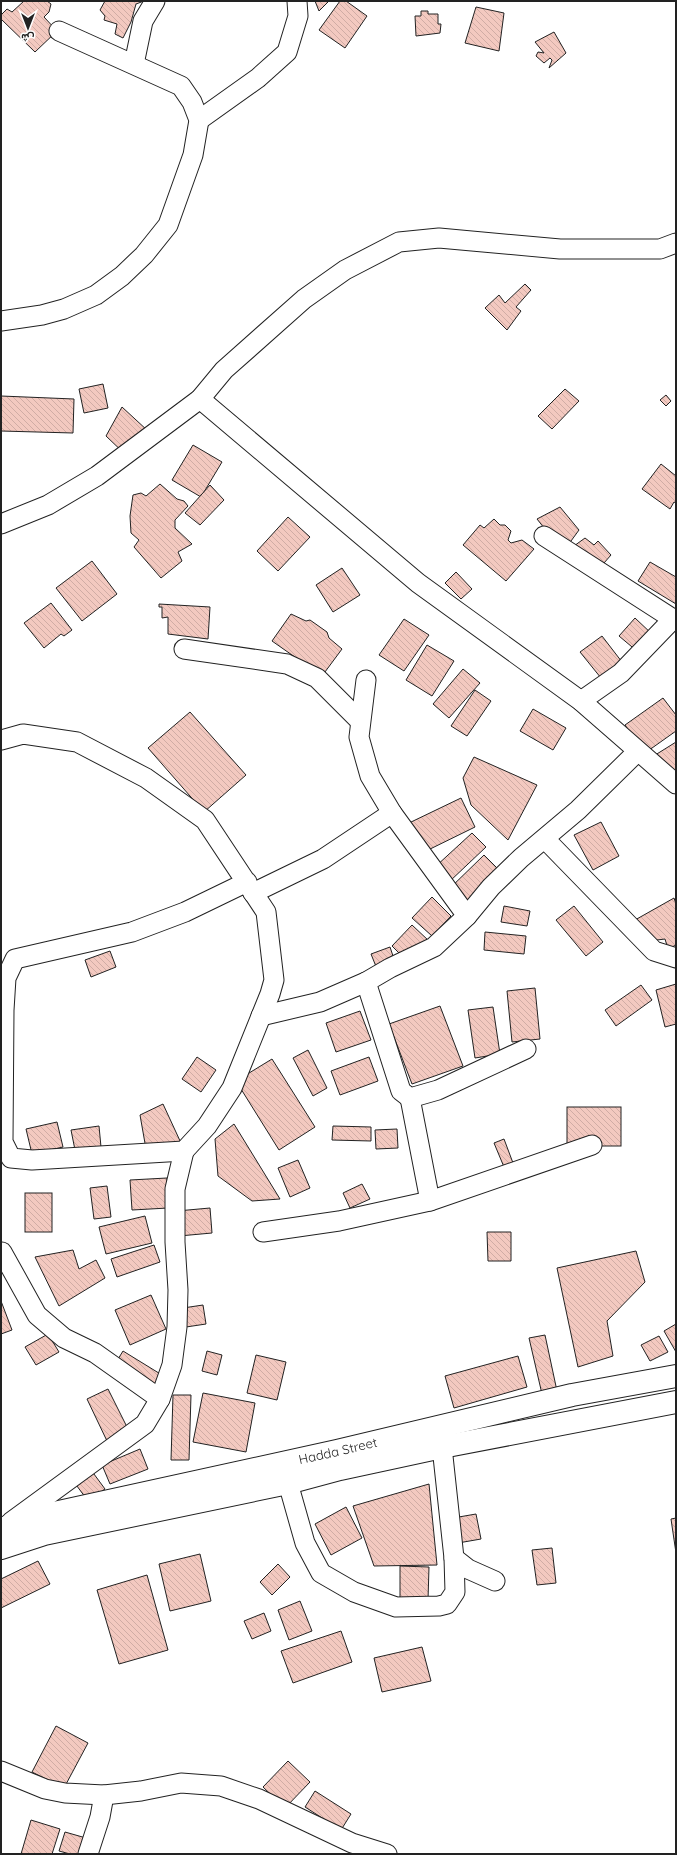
<svg xmlns="http://www.w3.org/2000/svg" width="677" height="1855" viewBox="0 0 677 1855" font-family="Quicksand,Vazirmatn,sans-serif">
<defs>
<pattern id="building-back-hatch" width="6" height="6" patternUnits="userSpaceOnUse"><rect width="6" height="6" fill="#f3c9c0"/><path d="M-1 5l2 2M0 0l6 6M5-1l2 2" fill="none" stroke="#d0aca5"/></pattern>
</defs>
<rect width="100%" height="100%" fill="#fff"/>
<g fill="url(#building-back-hatch)" stroke="#222">
<polygon points="24,1 47,1 51,4 49,12 44,17 57,31 35,52 1,19 1,15 7,9 12,12"/>
<polygon points="105,1 144,1 136,4 131,22 123,38 115,34 117,24 104,20 105,16 100,10"/>
<polygon points="315,1 329,1 319,11"/>
<polygon points="340,1 346,1 367,16 345,48 319,30"/>
<polygon points="476,7 504,13 499,51 465,43"/>
<polygon points="421,11 428,11 428,14 438,14 438,24 441,24 440,33 416,36 415,16 421,16"/>
<polygon points="554,32 566,53 549,68 552,60 550,58 544,63 536,56 538,52 544,53 535,42"/>
<polygon points="525,284 531,290 516,307 521,311 507,330 485,308 499,295 505,303"/>
<polygon points="103,384 108,408 84,413 79,389"/>
<polygon points="565,389 579,401 552,429 538,416"/>
<polygon points="666,395 671,401 666,406 660,400"/>
<polygon points="1,396 74,399 73,433 1,431"/>
<polygon points="122,407 148,431 127,456 106,436"/>
<polygon points="193,445 222,462 201,497 172,480"/>
<polygon points="661,464 676,476 676,503 674,502 670,509 642,489"/>
<polygon points="160,484 177,499 184,501 188,506 175,520 175,528 192,544 178,552 182,561 161,578 134,547 139,540 131,533 130,516 133,495 141,493 146,496"/>
<polygon points="210,485 224,500 200,525 185,513"/>
<polygon points="560,507 579,530 563,552 537,519"/>
<polygon points="288,517 310,537 278,571 257,551"/>
<polygon points="494,519 500,525 505,525 511,531 508,540 511,543 522,540 534,549 506,581 463,545 480,525 484,528"/>
<polygon points="585,538 594,545 598,541 611,555 597,571 574,546"/>
<polygon points="92,561 117,594 82,621 56,588"/>
<polygon points="650,562 676,577 676,604 638,581"/>
<polygon points="342,568 360,595 333,612 316,585"/>
<polygon points="456,572 472,589 461,599 445,583"/>
<polygon points="51,603 72,630 64,636 61,634 44,648 24,623"/>
<polygon points="159,604 210,607 208,639 168,634 168,617 162,618 162,607 159,607"/>
<polygon points="291,614 306,621 310,620 327,632 329,638 342,649 322,676 272,641"/>
<polygon points="635,618 653,635 638,652 619,636"/>
<polygon points="404,619 429,635 404,671 379,655"/>
<polygon points="602,636 622,662 601,678 580,652"/>
<polygon points="427,645 454,661 432,696 406,680"/>
<polygon points="463,669 480,683 449,718 433,704"/>
<polygon points="475,690 491,701 467,736 451,726"/>
<polygon points="663,698 676,715 676,731 645,753 625,725"/>
<polygon points="533,709 566,728 553,750 520,731"/>
<polygon points="190,712 246,775 204,812 148,748"/>
<polygon points="676,742 676,778 652,757"/>
<polygon points="474,757 537,785 508,840 471,805 463,778"/>
<polygon points="461,798 475,827 424,852 409,823"/>
<polygon points="601,822 619,856 593,870 574,835"/>
<polygon points="472,833 486,847 449,882 435,867"/>
<polygon points="484,855 501,872 464,909 446,892"/>
<polygon points="432,897 451,916 432,936 412,918"/>
<polygon points="674,898 676,904 676,945 668,949 665,939 649,941 635,920"/>
<polygon points="504,906 530,911 527,926 501,922"/>
<polygon points="574,906 603,942 586,956 556,920"/>
<polygon points="412,925 429,941 403,957 392,946"/>
<polygon points="485,932 526,936 524,954 484,950"/>
<polygon points="390,947 395,962 377,969 371,954"/>
<polygon points="110,951 116,967 91,977 85,960"/>
<polygon points="676,984 676,1024 665,1027 656,990"/>
<polygon points="641,985 652,1000 616,1026 605,1010"/>
<polygon points="535,988 540,1039 512,1042 507,991"/>
<polygon points="440,1006 463,1066 412,1084 389,1024"/>
<polygon points="493,1007 500,1054 475,1058 468,1010"/>
<polygon points="360,1011 371,1040 336,1052 326,1023"/>
<polygon points="308,1050 327,1088 313,1096 293,1058"/>
<polygon points="197,1057 216,1070 201,1092 182,1079"/>
<polygon points="369,1057 378,1081 340,1095 331,1071"/>
<polygon points="272,1059 315,1127 279,1150 236,1081"/>
<polygon points="163,1104 181,1143 146,1149 140,1115"/>
<rect x="567" y="1107" width="54" height="39"/>
<polygon points="57,1122 63,1147 32,1154 26,1129"/>
<polygon points="234,1124 280,1199 252,1201 218,1176 215,1139"/>
<polygon points="99,1126 101,1147 75,1150 71,1130"/>
<polygon points="333,1126 371,1127 371,1141 332,1140"/>
<polygon points="397,1129 398,1148 376,1149 375,1130"/>
<polygon points="504,1139 513,1163 504,1167 494,1143"/>
<polygon points="298,1160 310,1188 290,1197 278,1168"/>
<polygon points="167,1178 168,1208 132,1210 130,1180"/>
<polygon points="362,1184 370,1199 350,1208 343,1193"/>
<polygon points="107,1186 111,1217 94,1219 90,1188"/>
<rect x="25" y="1193" width="27" height="39"/>
<polygon points="210,1208 212,1233 179,1236 177,1211"/>
<polygon points="145,1216 152,1243 106,1254 99,1227"/>
<polygon points="487,1232 511,1232 511,1261 488,1261"/>
<polygon points="154,1245 160,1262 117,1277 111,1259"/>
<polygon points="73,1250 79,1269 96,1260 105,1278 59,1306 35,1257"/>
<polygon points="636,1251 645,1282 607,1321 613,1356 578,1367 557,1268"/>
<polygon points="151,1295 166,1329 130,1345 115,1310"/>
<polygon points="1,1301 12,1330 1,1334"/>
<polygon points="203,1305 206,1324 186,1327 183,1308"/>
<polygon points="676,1324 676,1352 664,1331"/>
<polygon points="48,1334 59,1352 36,1365 25,1347"/>
<polygon points="545,1335 557,1391 542,1394 529,1338"/>
<polygon points="659,1336 668,1352 650,1361 641,1345"/>
<polygon points="123,1351 162,1375 154,1388 115,1364"/>
<polygon points="207,1351 222,1355 217,1375 202,1371"/>
<polygon points="256,1355 286,1362 277,1400 247,1393"/>
<polygon points="518,1356 527,1387 454,1408 445,1376"/>
<polygon points="108,1389 129,1431 107,1441 87,1399"/>
<polygon points="203,1393 255,1403 246,1452 193,1442"/>
<polygon points="173,1395 191,1395 189,1460 171,1460"/>
<polygon points="140,1449 148,1469 110,1484 102,1465"/>
<polygon points="91,1470 105,1489 88,1501 74,1482"/>
<polygon points="429,1484 437,1565 374,1566 353,1506"/>
<polygon points="346,1507 362,1538 331,1555 315,1524"/>
<polygon points="476,1514 481,1539 458,1543 453,1518"/>
<polygon points="676,1518 676,1553 671,1519"/>
<polygon points="552,1548 556,1583 537,1585 532,1550"/>
<polygon points="200,1554 211,1601 170,1611 159,1564"/>
<polygon points="38,1561 50,1584 1,1608 1,1579"/>
<polygon points="278,1564 290,1577 272,1595 260,1582"/>
<polygon points="400,1566 429,1567 428,1600 400,1600"/>
<polygon points="147,1575 168,1650 119,1664 97,1590"/>
<polygon points="300,1601 312,1631 289,1640 278,1610"/>
<polygon points="264,1613 271,1631 252,1639 244,1621"/>
<polygon points="341,1631 352,1662 293,1683 281,1651"/>
<polygon points="422,1647 431,1681 382,1692 374,1658"/>
<polygon points="56,1726 88,1743 64,1788 32,1772"/>
<polygon points="288,1761 310,1782 285,1808 263,1787"/>
<polygon points="315,1791 351,1814 341,1830 305,1807"/>
<polygon points="31,1820 60,1829 52,1854 21,1854"/>
<polygon points="65,1832 86,1838 81,1854 70,1854 59,1851"/>
</g>
<g fill="none" stroke-linecap="round" stroke-linejoin="round">
<g stroke="#222" stroke-width="21">
<g id="minor">
<polyline points="134,64 143,21 155,1"/>
<polyline points="199,120 258,78 287,52 298,16 297,1"/>
<polyline points="1,321 42,315 64,309 96,295 122,276 144,255 168,225 193,155 199,120 192,102 181,86 59,31"/>
<polyline points="200,399 418,583 581,701 676,784"/>
<polyline points="1,524 48,505 97,476 200,399 224,370 304,299 345,270 399,242 439,238 560,249 660,249 676,243"/>
<polyline points="544,536 673,619 676,618"/>
<polyline points="184,649 287,664 317,678 360,721"/>
<polyline points="366,680 359,737 370,776 392,813"/>
<polyline points="581,701 621,673 673,619 676,621"/>
<polyline points="1,740 23,734 77,742 146,778 205,820 266,912 274,980 270,994 232,1088 207,1126 184,1151 32,1160 11,1158 3,1142 4,1010 6,978 15,959 132,932 185,912 247,882"/>
<polyline points="545,839 654,951 676,958"/>
<polyline points="253,893 323,859 392,813 467,916 434,947 390,968 366,982 401,1091 410,1098 438,1090 526,1049"/>
<polyline points="467,916 491,887 521,858 578,810 637,752"/>
<polyline points="261,1016 320,1002 366,982"/>
<polyline points="410,1098 430,1201"/>
<polyline points="263,1232 339,1221 430,1201 592,1145"/>
<polyline points="2,1252 37,1315 64,1338 95,1353 160,1399"/>
<polyline points="442,1447 454,1558 468,1569 495,1581"/>
<polyline points="288,1483 305,1543 321,1573 354,1592 396,1607 439,1606 447,1604 455,1592 454,1558"/>
<polyline points="11,1522 145,1424 160,1399 172,1365 177,1327 178,1290 175,1242 175,1189 184,1151"/>
<polyline points="1,1771 45,1789 65,1793 104,1795 141,1791 181,1783 221,1786 259,1799 352,1843 387,1854"/>
<polyline points="88,1854 100,1817 104,1795"/>
</g>
</g>
<g stroke="#222" stroke-width="24">
<g id="major">
<path id="s1" d="M1,1529L36,1517L337,1451L572,1395L676,1376"/>
<polyline points="1,1548 44,1534 288,1483 340,1469 442,1447 676,1402"/>
</g>
</g>
<use href="#minor" stroke="#fff" stroke-width="19"/>
<use href="#major" stroke="#fff" stroke-width="22"/>
</g>
<g text-anchor="middle" dominant-baseline="central" stroke-width="3" stroke-linejoin="round" paint-order="stroke">
<g font-size="13" fill="#222" stroke="#fff">
<text stroke="none"><textPath href="#s1" startOffset="346">Hadda Street</textPath></text>
</g>
</g>
<rect width="677" height="1855" fill="none" stroke="#222222" stroke-width="4"/>
<g transform="translate(28 28) rotate(180)" stroke="#ffffff" stroke-width="3" paint-order="stroke">
<path d="M0-3L7 15L0 10L-7 15Z" fill="#222222"/>
<text y="-6" font-size="11" font-weight="bold" text-anchor="middle" fill="#222222">ش</text>
</g>
</svg>
